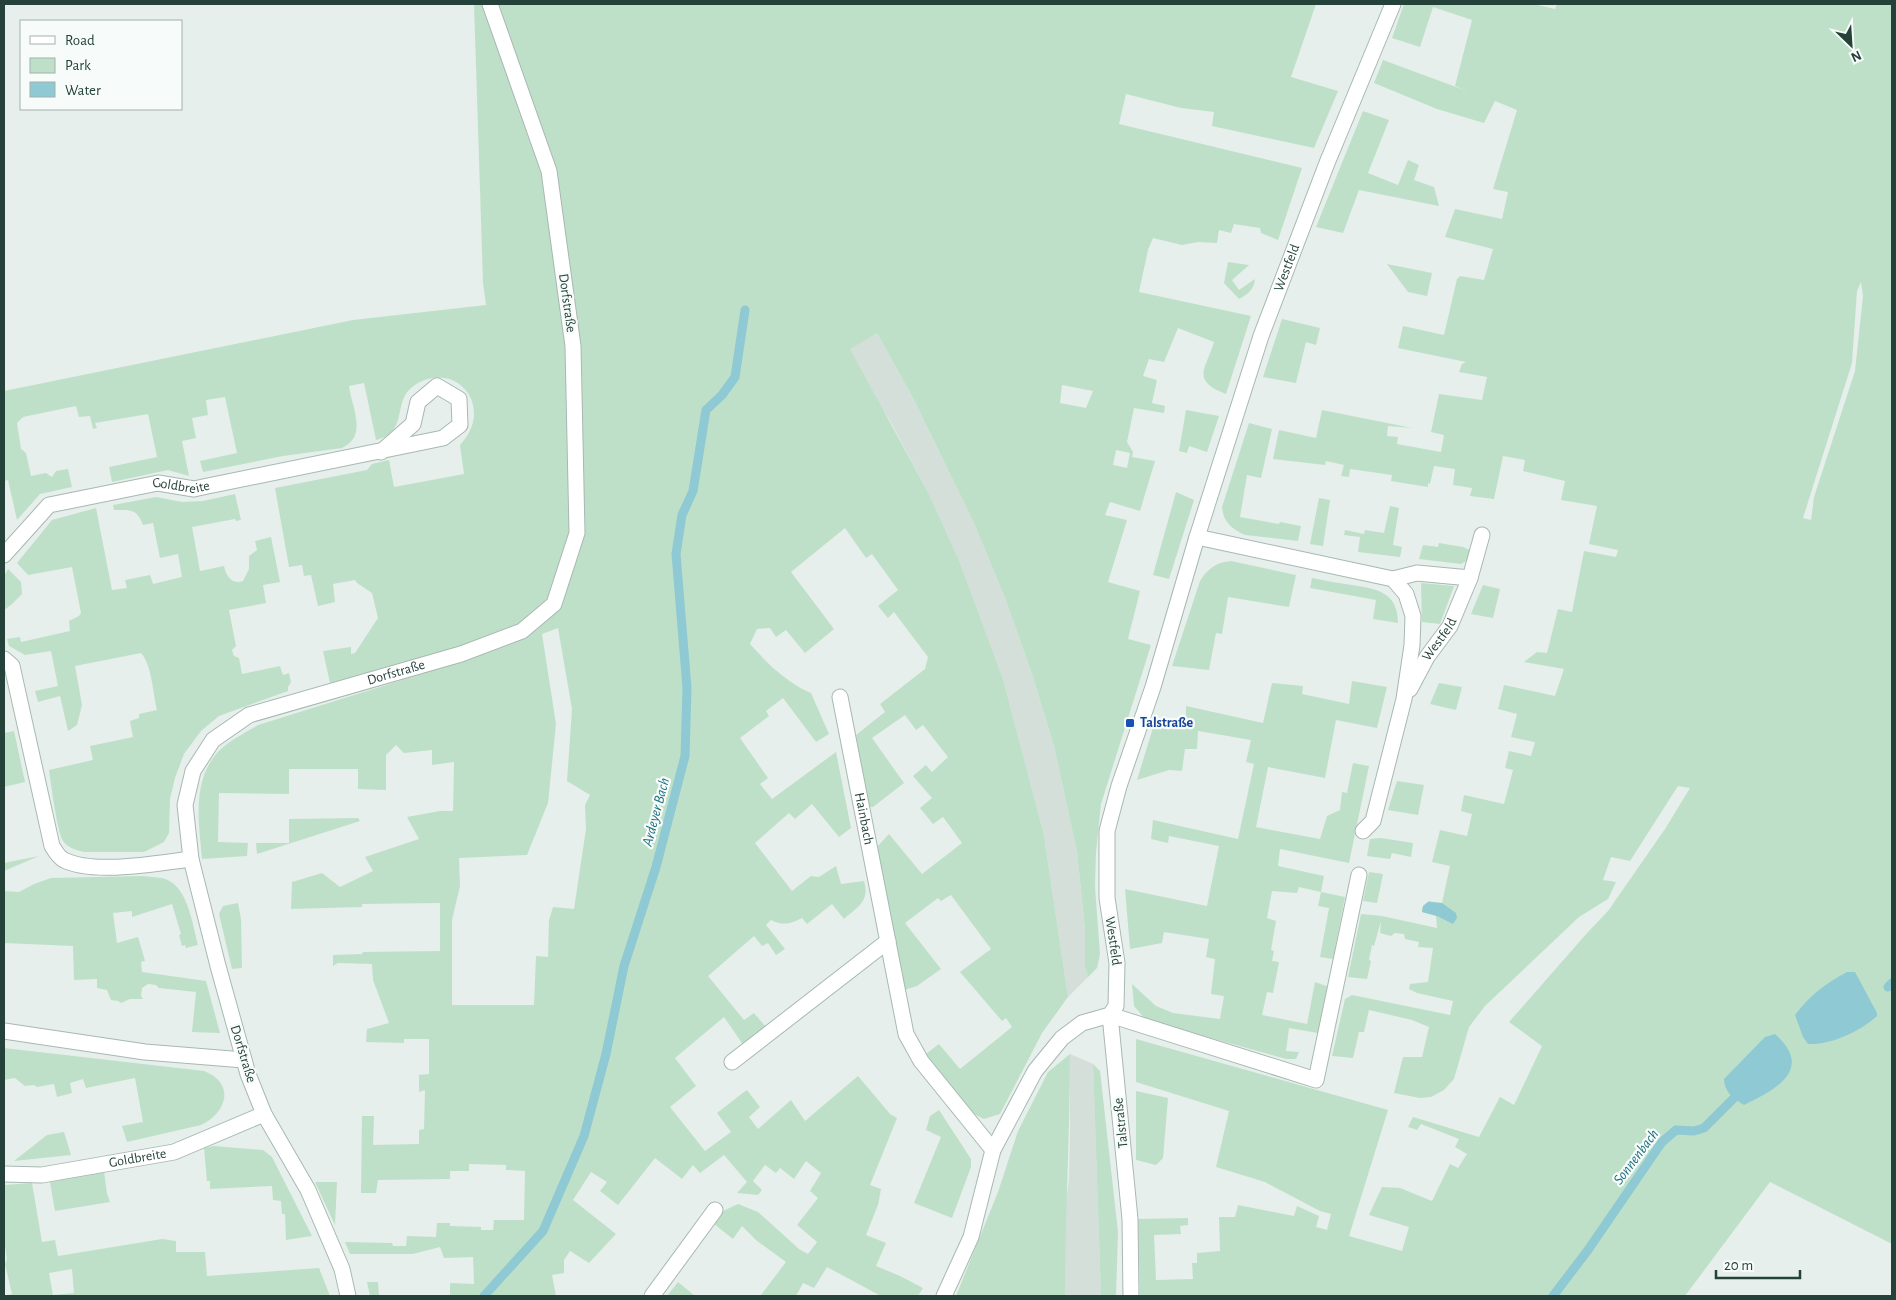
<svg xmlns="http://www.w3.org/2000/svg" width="1896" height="1300" viewBox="0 0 1896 1300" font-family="'Alegreya Sans',sans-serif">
<rect width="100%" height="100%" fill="#e6efeb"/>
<g fill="#d4dfda">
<polygon points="602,4 877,333 914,400 973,521 1005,598 1032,674 1054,746 1077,852 1085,929 1085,967 1088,977 1068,997 1044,835 1003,679 959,560 929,494 889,419"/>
<polygon points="1070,1054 1093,1064 1101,1296 1065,1296 1065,1210 1069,1180 1070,1134"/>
</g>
<g fill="#bfe0c8" fill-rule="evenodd">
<path d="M474,4H1316L1291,77L1338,91L1314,148L1212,126L1214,112L1181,108L1126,94L1119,124L1302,168L1278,240L1261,233L1260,228L1234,224L1231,233L1219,230L1217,243L1198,242L1182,245L1153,238L1148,250L1139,292L1251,316L1226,394C1190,380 1206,369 1214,342L1178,328L1164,362L1149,359L1143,376L1157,380L1152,403L1165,406L1164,413L1134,408L1127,442L1133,452L1132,457L1155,461L1140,511L1110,502L1105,515L1127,520L1108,582L1140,591L1128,639L1151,645L1101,804L1096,852L1095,887L1100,954L1097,968L1088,977L1085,967V929L1077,852L1054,746L1032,674L1005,598L973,521L914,400L877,333L850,349L929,494L959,560L1003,679L1044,835L1068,997L1042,1033L1000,1114L984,1119L970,1112L926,1054L939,1044L960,1069L1012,1027L1006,1018L1002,1021L960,972L991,949L951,895L941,901L938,898L905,923L941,969L917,986L901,991L876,848L889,834L922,874L962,843L943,817L933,824L920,808L932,798L913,776L926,765L932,772L948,757L923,725L916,730L905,715L872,738L904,783L873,807H869L856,735L885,712L880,704L925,669L928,657L894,612L888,618L878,606L898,590L872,554L866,558L845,528L791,572L834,629L805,653L786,630L776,637L770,628L757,629L750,644C768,664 786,682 811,693L829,734L816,742L783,698L766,711L769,716L740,738L768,778L760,784L772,799L836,752L851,828L839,837L812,804L795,819L789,813L755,843L792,891L811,876L819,877L836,866L841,884L864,881C870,901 858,907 844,919L832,904L807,924L802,918C791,924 783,926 771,920L766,925L785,949L776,955L768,943L762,946L754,936L708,976L744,1020L754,1013L766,1027L744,1046L724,1017L675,1058L696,1086L670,1107L705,1151L731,1132L717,1113L744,1092L747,1090L760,1107L749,1117L758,1129L791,1100L805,1121L858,1076L890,1114L897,1118L870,1185L881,1189L878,1205L866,1235L886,1243L876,1266L900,1276L923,1288L918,1296H881L827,1267L814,1288L803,1283L796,1296H760L786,1262L757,1241L742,1226L733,1239L714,1224L723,1211L738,1204L758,1212L799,1249L808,1254L817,1242L797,1225L818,1198L810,1191L821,1173L806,1161L794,1179L780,1168L776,1173L765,1165L753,1181L762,1190L758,1195L737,1193L747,1182L724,1155L700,1173L693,1165L682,1179L655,1158L618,1205L600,1191L607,1182L591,1172L573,1200L616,1234L589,1263L570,1251L564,1260V1273L552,1275L556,1296H450V1283L474,1284L473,1257L444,1258L440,1247L413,1254H350L345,1242L392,1243L393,1246H406L407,1236L436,1237L437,1223H450V1226L481,1227V1230H493L494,1220H524L525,1171L506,1170V1165L469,1164V1171H450V1179L378,1180L376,1193H361L362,1116H374L373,1145L419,1144V1130L424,1129L425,1090L419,1092V1075L429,1074V1039H404V1043L366,1042L367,1029L389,1023L373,980L372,964L338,963L333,966V955L362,954L363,952L440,951V903L362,904V907L291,909L292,882L322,873L340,887L373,871L365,857L419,839L407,817L440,811H453L454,762L432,765V750L404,753L396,745L386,755V790L358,789V769H289V794L219,793L218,842L248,843L247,856L202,859C199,824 191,780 219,751C230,740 245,733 258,725L476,657C448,648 363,675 330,683L323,651L351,647V654L355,653L378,618L372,593L357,583L355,580L333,584L335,602L318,606L311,575L304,576L302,565L289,567L275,488L367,470L372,464L389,460L394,487L464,474L460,445C496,407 456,359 415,385C391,400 410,432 376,440L364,383L349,386C352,408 368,436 342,448L283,456L203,472L200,461L237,453L225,397L206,400L208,415L192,418L196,438L182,441L189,476L168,470L112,482L109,467L157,457L148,414L95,423L97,428L93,429L90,416L79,417L76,406L23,417L17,423L21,449L26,453L31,476L46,473L52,477L56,471L68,469L72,487L40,494L17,520L8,480L4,481V391L353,320L486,305L483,283ZM1062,385L1093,391L1086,408L1060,403ZM1116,450L1130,453L1127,468L1113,465ZM558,628L572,709L567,781L590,795L585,805L586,829L574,909L553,907L549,920L548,957L536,956L534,1005H452V920L460,886L459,858L527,855L548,803L556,724L542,634Z"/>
<path d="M1404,4H1533L1555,9L1557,4H1892V1244L1770,1182L1685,1296H1140L1138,1219L1188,1218V1225L1180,1226L1181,1234L1154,1235L1156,1280L1193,1279L1192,1263H1197V1253L1220,1251L1219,1217H1235L1238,1205L1294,1216L1297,1206L1319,1216L1316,1227L1327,1230L1331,1214L1320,1211L1265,1182L1216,1167L1229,1111L1136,1082V1039L1388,1110L1349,1236L1402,1251L1409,1227L1369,1215L1382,1187L1400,1188L1432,1201L1450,1164L1458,1168L1467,1154L1455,1147L1459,1139L1421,1124L1417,1130L1408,1127L1413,1117L1479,1137L1500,1097L1514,1105L1542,1046L1509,1022L1588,932L1608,911L1665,829L1690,788L1678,786L1630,861L1611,857L1603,880L1616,882L1608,899L1579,917L1485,1006L1469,1027L1454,1079L1444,1090L1431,1097L1420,1098L1394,1093L1403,1057H1422L1429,1027L1412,1020L1369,1010L1364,1032H1359L1353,1058L1332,1056L1345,999L1352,995L1450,1015L1453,1001L1417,993L1409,989L1410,984L1428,982L1433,948L1418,947L1419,942L1405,939L1404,934L1395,933L1391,936L1380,933L1381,921L1374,946L1372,945L1369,960L1371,961L1367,979L1348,977L1361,914L1382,916L1437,928L1436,916L1422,912L1423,906L1429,901L1442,903L1450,866L1432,862L1440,830L1467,836L1472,814L1461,811L1464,795L1504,804L1513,770L1505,768L1509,751L1531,756L1535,742L1511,737L1517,714L1498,709L1504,685L1555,696L1564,669L1524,662L1537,652L1547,653L1558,609L1572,612L1584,551L1616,557L1618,550L1589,544L1597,506L1561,500L1565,481L1523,471L1525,460L1503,456L1494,499L1470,496L1472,488L1453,485L1455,469L1434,466L1430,484L1428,483V487L1391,481L1392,475L1350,469L1349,477L1341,476L1344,465L1326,461L1325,465L1273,459L1279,430L1316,438L1322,410L1412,428L1388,426L1387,436L1398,437L1397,444L1441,452L1444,435L1431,432L1439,394L1482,400L1487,377L1459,372L1462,364L1466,362L1398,348L1403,326L1444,335L1457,279L1460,276L1484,280L1493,249L1445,237L1455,209L1502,219L1508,192L1493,189L1517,110L1495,101L1484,123L1437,109L1374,83L1383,60L1467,91L1455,86L1472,20L1433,7L1420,47L1392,38ZM1861,282L1863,296L1855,371L1814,497L1811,520L1803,518L1852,363L1857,291Z"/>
<polygon points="1363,111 1389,120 1368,173 1398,185 1408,160 1419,165 1414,180 1434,187 1439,206 1359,190 1343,233 1316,227"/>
<path d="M1228,262L1249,265L1232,280L1239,290L1255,279C1254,290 1248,294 1239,299L1224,283Z"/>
<polygon points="1387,264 1432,273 1427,296 1408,292"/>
<polygon points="1282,319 1320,328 1316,345 1306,342 1296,383 1263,377"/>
<polygon points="1186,410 1219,416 1207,452 1189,446 1187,453 1179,451"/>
<path d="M1249,423L1272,429L1261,478L1247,475L1240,517L1279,524L1280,522L1301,526L1298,541L1245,535C1232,529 1223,522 1222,507Z"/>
<polygon points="1176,492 1194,500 1169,579 1153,575"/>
<path d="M235,494L241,520L236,521L235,519L192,527L200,571L224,566C226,576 232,585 243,581L249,569V556L257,550L255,541L271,537L280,582L263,585L266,603L229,610L236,646L232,650L234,656L239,658L242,674L280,666L283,675L289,673L291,682L288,687V691L219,716L201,731L184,754L175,778L170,799L169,833L164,842L144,852H84C76,850 68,848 63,841C57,831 51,784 49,770L93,760L90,746L133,737L130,721L139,718V714L157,710C153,694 152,665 141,653L75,666L82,705L77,725L68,731L60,696L38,702L35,691L58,686L51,651L25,655L9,646L7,639L20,637L21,642L70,631L69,621L79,616L81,613L72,567L28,575L17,563L52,520L96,508L112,590L127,588L125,580L150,575L153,584L182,577L178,554L160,558L153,523L143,525C137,508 130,510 114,510L113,505L156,497L182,502L203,501Z"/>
<polygon points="1319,498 1330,500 1323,546 1310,544"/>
<polygon points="1390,506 1399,508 1393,545 1402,547 1400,557 1358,552 1360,537 1344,535 1345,530 1364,534 1365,530 1384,533"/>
<polygon points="1439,543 1463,547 1472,551 1468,560 1461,564 1419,559 1423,545 1438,547"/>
<path d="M1231,561L1296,575L1289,607L1228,597L1222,634L1216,633L1209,670L1172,666L1200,581C1207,569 1217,562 1231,561Z"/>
<polygon points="8,569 21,582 22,594 11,605 4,610 4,576"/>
<path d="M1312,578C1326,581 1339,583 1352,585C1377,589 1398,592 1398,623L1373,619L1376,600L1310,588Z"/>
<polygon points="1421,583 1454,586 1440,624 1422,622"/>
<polygon points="1483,585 1500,589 1493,618 1471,614"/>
<polygon points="1352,681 1387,687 1377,728 1336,720 1325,778 1268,767 1256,827 1320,839 1327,816 1340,810 1342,792 1347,793 1353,763 1369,766 1349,863 1280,849 1278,866 1324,876 1321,892 1345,897 1333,959 1320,957 1329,908 1318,906 1321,892 1299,887 1297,893 1272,891 1267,918 1276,921 1271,950 1274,951 1272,961 1279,962 1273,993 1267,992 1262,1015 1307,1024 1315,982 1329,987 1318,1033 1289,1028 1286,1051 1299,1052 1296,1059 1286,1059 1146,1020 1134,1006 1132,984 1156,1006 1173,1013 1220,1019 1224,996 1211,994 1215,959 1206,957 1209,939 1164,932 1162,943 1130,949 1125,889 1207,906 1219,846 1169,836 1168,843 1151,839 1153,820 1238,839 1254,764 1246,762 1251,740 1198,731 1197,749 1185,749 1182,771 1169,770 1137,780 1156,718 1165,721 1186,723 1186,706 1263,723 1272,683 1303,686 1302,694 1349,704"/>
<polygon points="1439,683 1462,687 1456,710 1430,704"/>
<polygon points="14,731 25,782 4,787 4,733"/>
<polygon points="1397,781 1424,785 1418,815 1388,810"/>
<polygon points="358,818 360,821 257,854 256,843 289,843 289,819"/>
<polygon points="1381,838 1413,843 1411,857 1392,853 1390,859 1367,856 1370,839"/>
<polygon points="39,856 4,871 4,863"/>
<polygon points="1369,872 1383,874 1377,903 1363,901"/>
<path d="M143,876C149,877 156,877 162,878C188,884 192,923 198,945L186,948L185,945L182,946L179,935L181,934L172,904L132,917V911L113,913L117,943L138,937L145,961L141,962L142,972L206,981L220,1033L192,1032L196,992L159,988L156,985L148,984L142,988L141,996L143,999H130L121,1003L118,1001L111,1000L107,990L97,988V979L74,980L73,946L4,943L5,891L19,892L34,884L51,878Z"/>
<polygon points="238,903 241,919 242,968 232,969 219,914 223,906"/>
<path d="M4,1048L204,1071C235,1083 228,1112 201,1125L127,1142L122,1126L143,1122L135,1078L86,1088L83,1079L70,1083L72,1093L57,1097L54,1084L37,1087L34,1085L25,1086L15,1078L4,1080Z"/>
<path d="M1070,1054C1070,1135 1065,1215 1065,1296H956L998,1192L1018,1131L1048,1072Z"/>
<polygon points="1093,1064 1100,1071 1118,1232 1116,1296 1101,1296"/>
<polygon points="1136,1091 1168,1098 1163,1158 1156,1165 1136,1160"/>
<polygon points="939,1110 971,1159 971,1167 952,1218 914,1203 941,1137 926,1130 930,1116"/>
<polygon points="64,1132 71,1155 14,1161 47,1135"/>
<polygon points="214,1146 263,1150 272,1157 312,1236 286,1240 285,1214 282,1214 281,1201 273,1200 272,1186 210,1189 210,1181 207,1181 204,1148"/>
<polygon points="104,1171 107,1194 110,1202 55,1211 50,1182"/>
<polygon points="315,1182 337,1182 335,1225"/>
<path d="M32,1183L42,1242L55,1240L58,1256L162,1239L176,1241V1252H205L207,1276L319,1268L330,1296H4L12,1294L5,1264L7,1259L4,1240V1185ZM72,1269L74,1293L53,1295L49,1273Z"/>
<polygon points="367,1282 378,1282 379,1296 370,1296"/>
<polygon points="678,1282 695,1296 667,1296"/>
</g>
<g fill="#8ec9d4">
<polygon points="1428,902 1442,903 1456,913 1457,918 1453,924 1437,916 1422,912 1423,906"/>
<path d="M1847,972H1855L1877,1013V1016C1859,1032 1831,1045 1808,1044L1803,1037L1795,1015C1809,996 1826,983 1847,972Z"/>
<path d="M1775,1034C1814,1069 1777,1089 1744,1105C1734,1099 1724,1092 1724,1079L1765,1037Z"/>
</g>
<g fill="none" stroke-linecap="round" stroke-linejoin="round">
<g stroke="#8ec9d4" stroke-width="9">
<polyline points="1888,987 1892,983"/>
<polyline points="484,1296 543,1231 584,1136 606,1054 624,966 656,867 685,756 687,688 676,554 682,515 693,491 706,410 722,395 735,377 745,310"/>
<polyline points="1553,1296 1588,1250 1662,1142 1676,1130 1694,1131 1704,1128 1742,1090"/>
</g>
<g stroke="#a8b8b2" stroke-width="17">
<g id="minor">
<polyline points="1197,537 1393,579 1406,594 1413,616 1412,645 1404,699 1373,821 1363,831"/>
<path id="s1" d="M4,555L49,505L158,483L194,489L203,487L443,438L460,425L459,399L437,386L418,402L413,424L381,452"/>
<polyline points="1393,579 1417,573 1470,578"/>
<path d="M4,659L12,666L52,846C55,851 59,858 64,860C94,875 158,863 191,859"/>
<path id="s2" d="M1410,689L1427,657L1450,626L1470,578L1482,535"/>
<path id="s3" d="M840,697L906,1034L921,1061L993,1150"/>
<polyline points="4,1031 145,1052 244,1060"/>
<polyline points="732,1062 888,941"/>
<path id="s4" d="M4,1174L42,1175L174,1152L264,1114"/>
<path id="s5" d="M348,1296L342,1269L308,1190L264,1114L248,1074L218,966L191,859L185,805L193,771L213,740L249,715L461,654L522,631L554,604L577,533L573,346L549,171L490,4"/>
<polyline points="652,1296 715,1210"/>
<path id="s6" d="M944,1296L971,1237L993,1150L1035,1071L1062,1038L1082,1023L1110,1015L1116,1006L1117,963L1107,898V831L1119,786L1153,687L1197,537L1261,336L1327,163L1393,4"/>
<polyline points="1131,1296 1130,1219 1110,1015 1316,1080 1359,875"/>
</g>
</g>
<use href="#minor" stroke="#fff" stroke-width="15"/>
</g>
<rect fill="#1a4fb4" stroke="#f7fbf9" stroke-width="2" x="1125" y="718" width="10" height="10" rx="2.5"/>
<g text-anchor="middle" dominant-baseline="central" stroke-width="4.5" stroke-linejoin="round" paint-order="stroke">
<g font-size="14" fill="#24423a" stroke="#f7fbf9">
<text stroke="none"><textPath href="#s6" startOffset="1119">Westfeld</textPath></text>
<text transform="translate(567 303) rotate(82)">Dorfstraße</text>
<text stroke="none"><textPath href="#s1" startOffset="202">Goldbreite</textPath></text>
<text stroke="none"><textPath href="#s2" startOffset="58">Westfeld</textPath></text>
<text stroke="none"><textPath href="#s5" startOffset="790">Dorfstraße</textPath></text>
<text stroke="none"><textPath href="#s3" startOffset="124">Hainbach</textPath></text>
<text transform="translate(1113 941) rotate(82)">Westfeld</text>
<text transform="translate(243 1054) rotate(73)">Dorfstraße</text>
<text transform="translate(1121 1123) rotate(-96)">Talstraße</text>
<text stroke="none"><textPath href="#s4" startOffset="135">Goldbreite</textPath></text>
</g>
<g font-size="14" font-weight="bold" fill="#164399" stroke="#f7fbf9" text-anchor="start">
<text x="1140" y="723">Talstraße</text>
</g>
<g font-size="15" font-style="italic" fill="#1c6f80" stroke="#f7fbf9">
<text transform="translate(656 812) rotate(-75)">Ardeyer Bach</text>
<text transform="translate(1636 1157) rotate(-53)">Sonnenbach</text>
</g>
</g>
<rect width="1896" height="1300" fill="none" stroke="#24423a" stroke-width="10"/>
<rect x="20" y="20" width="162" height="90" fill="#f7fbf9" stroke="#a3b1ad"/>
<rect x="30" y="36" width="25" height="8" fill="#ffffff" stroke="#a3b1ad"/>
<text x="65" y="45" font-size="15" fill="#24423a">Road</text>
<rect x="30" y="58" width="25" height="15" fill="#bfe0c8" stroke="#a3b1ad"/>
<text x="65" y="70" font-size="15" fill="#24423a">Park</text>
<rect x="30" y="82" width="25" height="15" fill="#8ec9d4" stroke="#a3b1ad"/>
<text x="65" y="95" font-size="15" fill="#24423a">Water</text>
<g transform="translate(1851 45) rotate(155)" stroke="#f7fbf9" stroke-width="4" paint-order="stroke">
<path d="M0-4L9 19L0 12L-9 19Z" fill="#24423a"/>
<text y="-8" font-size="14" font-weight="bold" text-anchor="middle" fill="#24423a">N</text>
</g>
<path d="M1716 1270v8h84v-8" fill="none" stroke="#24423a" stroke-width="2.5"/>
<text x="1724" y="1270" font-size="15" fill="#24423a" stroke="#f7fbf9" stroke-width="4" paint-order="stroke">20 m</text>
</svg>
